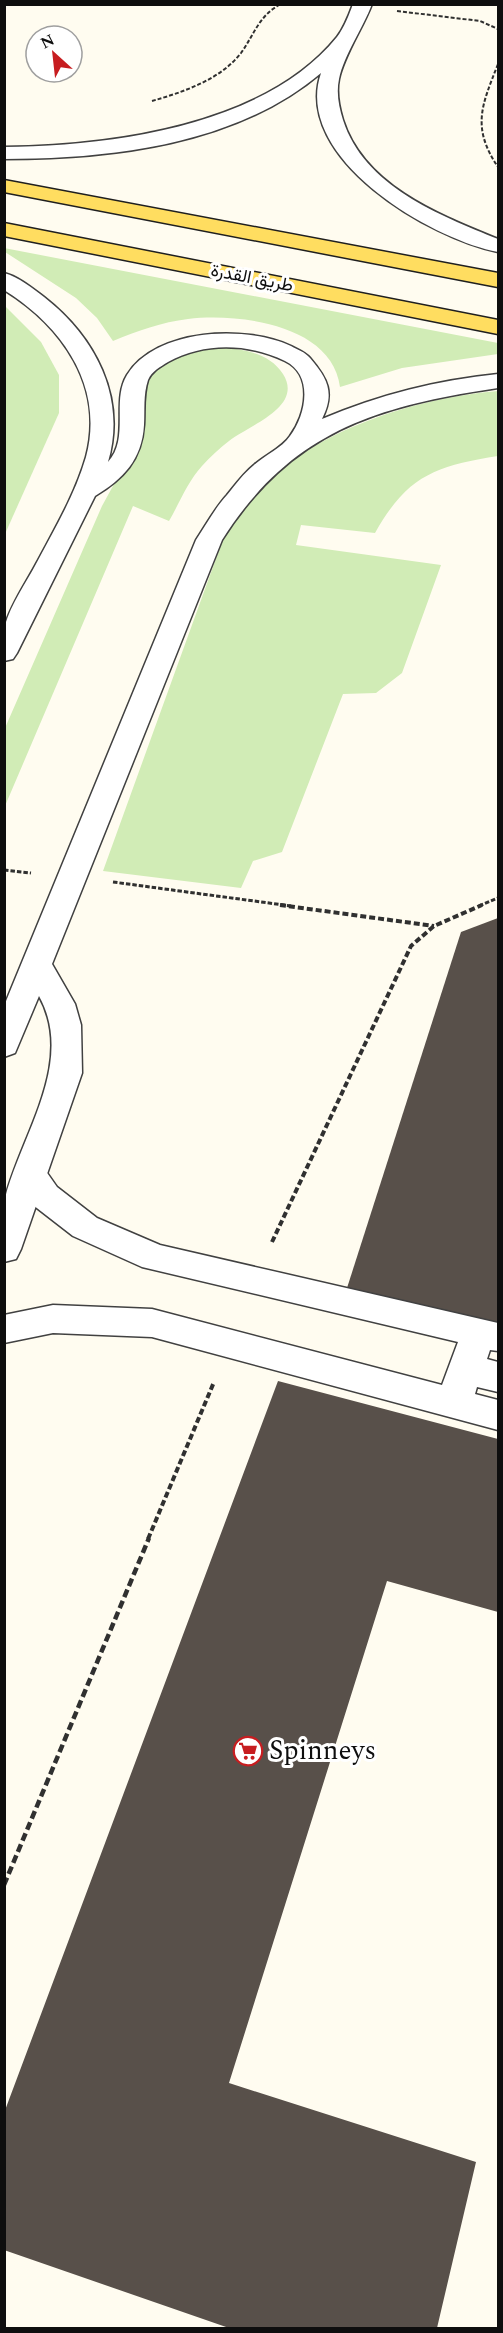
<svg xmlns="http://www.w3.org/2000/svg" width="503" height="2333" viewBox="0 0 503 2333" font-family="Spectral,Vazirmatn,serif">
<rect width="100%" height="100%" fill="#fffcf0"/>
<g fill="#d1ecb6">
<path d="M4,248L498,343V354L402,368L340,387C332,324 238,313 188,319C162,322 137,331 113,341L97,318L76,298L5,252Z"/>
<polygon points="5,306 41,342 59,375 59,413 5,534"/>
<path d="M222,347C245,350 269,353 283,374C304,407 249,425 229,441C220,448 210,457 202,466C188,481 179,504 169,521L133,506L5,806V728L102,506L131,453L139,395L152,367L193,350Z"/>
<path d="M498,391V456C435,466 407,476 375,533L301,525L296,545L441,565L402,673L376,693L343,694L282,852L253,861L241,888L103,871L222,542C228,531 232,519 239,510C295,436 410,398 498,391Z"/>
</g>
<g fill="#58504a">
<polygon points="498,918 498,1323 347,1288 461,932"/>
<polygon points="278,1381 498,1439 498,1612 387,1581 229,2083 476,2162 437,2328 229,2328 4,2250 4,2113"/>
</g>
<g fill="none" stroke-linecap="round" stroke-linejoin="round">
<g stroke="#414141" stroke-width="3">
<g id="minor">
<path d="M353,4H372C363,28 344,55 339,79C336,93 339,107 343,120C364,186 439,215 498,239V252C431,239 292,158 321,73C236,145 111,159 4,159V147C111,146 265,126 337,37C344,28 349,15 353,4Z"/>
<polygon points="31,1163 43,1167 57,1187 97,1218 160,1245 498,1323 498,1351 490,1350 487,1359 498,1362 498,1392 477,1387 475,1394 498,1400 498,1430 152,1337 53,1333 4,1343 4,1315 53,1305 152,1309 442,1385 458,1342 142,1267 73,1236 33,1205 14,1176 19,1167"/>
</g>
</g>
<g stroke="#414141" stroke-width="3">
<path id="tertiary" d="M4,273C19,277 32,288 44,297C95,337 127,397 108,462C130,438 111,401 127,375C156,328 246,325 291,346C298,350 305,352 310,358C328,379 335,393 322,419C378,395 438,380 498,374V388C377,406 291,431 222,540L52,964L75,1004L81,1025L82,1073L21,1249L16,1259L4,1262C4,1243 0,1217 5,1198C21,1135 76,1062 39,996L15,1053L4,1057V1006L196,540C206,525 215,508 227,495C235,485 244,473 254,465C265,455 282,448 290,436C306,415 314,375 285,361C248,343 204,342 168,362C160,367 152,371 148,380C143,395 145,410 144,425C142,460 123,479 95,496L17,653L13,659L4,661C4,650 2,635 5,625C11,604 26,583 36,564C54,530 75,495 86,457C105,386 62,326 4,290Z"/>
</g>
<g stroke="#1f1f1f" stroke-width="3">
<g id="primary">
<polygon points="4,180 498,273 498,287 4,192"/>
<polygon points="4,223 498,320 498,334 4,236"/>
</g>
</g>
<g stroke="#303030" stroke-width="2" stroke-dasharray="4 2" stroke-linecap="butt">
<polyline points="397,11 480,21 498,29"/>
<path d="M498,64C482,105 471,127 498,167"/>
<path d="M152,101C183,92 220,80 241,53C254,35 259,15 281,4"/>
</g>
<g stroke="#303030" stroke-width="3" stroke-dasharray="4.5 2" stroke-linecap="butt">
<polyline points="4,870 31,873"/>
<polyline points="113,882 291,906"/>
<polyline points="479,906 498,898"/>
</g>
<g stroke="#303030" stroke-width="4" stroke-dasharray="6 3" stroke-linecap="butt">
<polyline points="280,905 434,926"/>
<polyline points="272,1242 411,946 434,926 482,905"/>
<polyline points="148,1539 214,1382"/>
</g>
<polyline stroke="#303030" stroke-width="4.5" stroke-dasharray="8 4" stroke-linecap="butt" points="4,1885 149,1538"/>
<use href="#minor" fill="#fff" fill-rule="evenodd"/>
<use href="#tertiary" fill="#fff" fill-rule="evenodd"/>
<use href="#primary" fill="#ffdd60" fill-rule="evenodd"/>
</g>
<defs>
<g id="supermarket-ring" transform="scale(1.5)"><circle r="9.5" fill="#fff" stroke="#c71d20" stroke-width="1.5"/><path d="M-6-5.5h2.5l.6 2H6L4.5 2H-2.5L-4.4-4H-6ZM-1.5 3.2a1.3 1.3 0 1 0 .1 0ZM3 3.2a1.3 1.3 0 1 0 .1 0Z" fill="#c71d20"/></g>
</defs>
<g fill-rule="evenodd">
<use href="#supermarket-ring" x="248" y="1751"/>
</g>
<g text-anchor="middle" dominant-baseline="central" stroke-width="6" stroke-linejoin="round" paint-order="stroke">
<g font-size="18" fill="#0e0e0e" stroke="#fff">
<text transform="translate(252 278) rotate(11)">طريق القدرة</text>
</g>
<g font-size="27" fill="#0e0e0e" stroke="#fff" text-anchor="start">
<text x="269" y="1751">Spinneys</text>
</g>
</g>
<rect width="503" height="2333" fill="none" stroke="#0e0e0e" stroke-width="12"/>
<g transform="translate(54 54) rotate(333)"><circle r="28" fill="#ffffff" stroke="#9f9f9f" stroke-width="1.5"/>
<path d="M0-4.5L10 22L0 15L-10 22Z" fill="#c71d20"/>
<text y="-9" font-size="16" font-weight="bold" text-anchor="middle" fill="#0e0e0e">N</text>
</g>
</svg>
